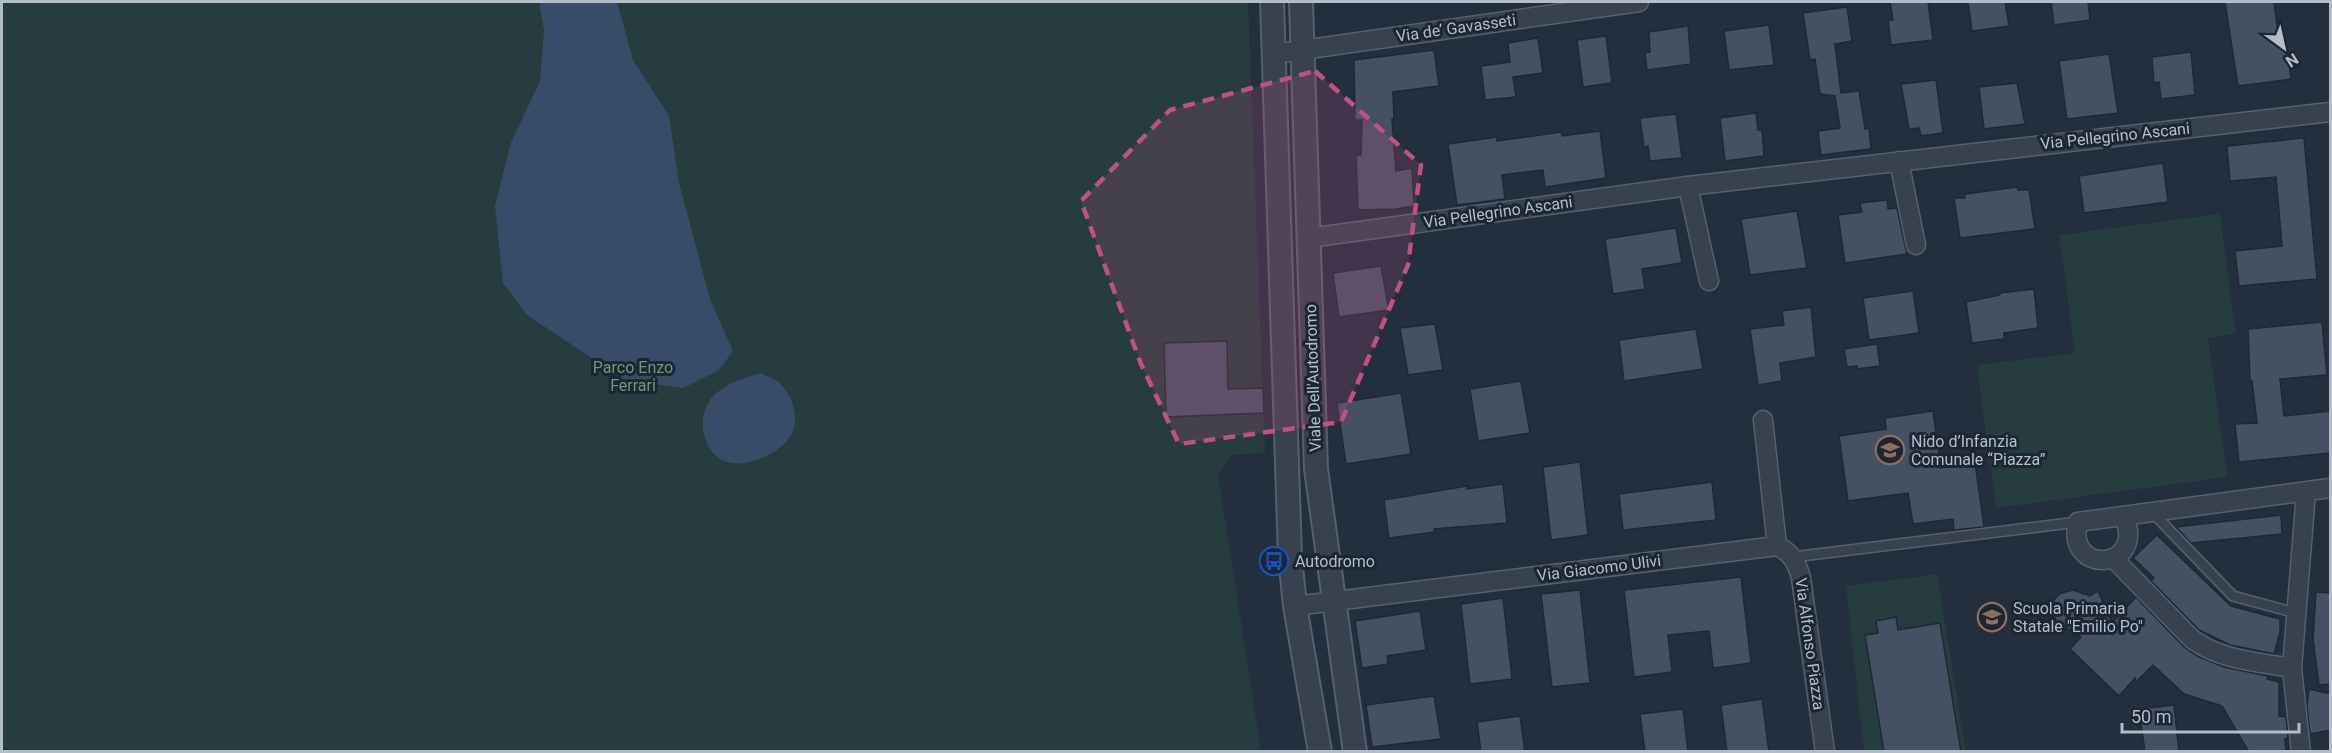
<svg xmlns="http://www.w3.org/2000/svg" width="2332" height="753" viewBox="0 0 2332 753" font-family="Roboto,sans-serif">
<rect width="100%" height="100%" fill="#242f3e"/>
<g fill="#263c3f">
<polygon points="2,2 1248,2 1265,453 1232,455 1218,474 1261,751 2,751"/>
<polygon points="2220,214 2236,334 2208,338 2227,477 1996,508 1977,365 2075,353 2059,235"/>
<polygon points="1937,574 1966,751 1864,751 1846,586"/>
</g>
<g fill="#394c67">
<polygon points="539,2 617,2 633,60 669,116 679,183 710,299 733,351 719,370 683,388 625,380 527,315 503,283 495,206 510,145 540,81 544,30"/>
<path d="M761,373C766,376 773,378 777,381C794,394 803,426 786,442C769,459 731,475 712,452C707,446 704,436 703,427C702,391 731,382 761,373Z"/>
</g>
<g fill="#455162" stroke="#1f2835" stroke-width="1.5">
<polygon points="1890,2 1928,2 1933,40 1891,45 1888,20 1893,20"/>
<polygon points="1968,2 2005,2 2009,26 1972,31"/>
<polygon points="2051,2 2088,2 2090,20 2054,25"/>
<polygon points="2225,2 2274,2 2279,42 2286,41 2291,79 2238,86"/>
<polygon points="1847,7 1852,41 1835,44 1841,93 1859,91 1865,129 1869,128 1871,149 1821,155 1818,131 1840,128 1835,96 1820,94 1815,59 1810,60 1803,13"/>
<polygon points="1769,25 1774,65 1729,70 1724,31"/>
<polygon points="1688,26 1691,64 1647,70 1645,53 1650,52 1649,32"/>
<polygon points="1606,36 1612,83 1583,87 1577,40"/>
<polygon points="1538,38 1543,73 1513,77 1516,97 1485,100 1481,66 1510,62 1508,43"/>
<polygon points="1434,50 1439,86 1393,92 1394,119 1392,119 1396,171 1412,168 1414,206 1396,209 1358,210 1356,156 1361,155 1362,120 1355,120 1354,60"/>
<polygon points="2191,52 2195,95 2161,99 2159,82 2154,83 2152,57"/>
<polygon points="2109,54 2118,113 2067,119 2059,61"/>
<polygon points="1936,80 1943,133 1921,136 1919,128 1909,129 1901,84"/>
<polygon points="2017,83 2025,124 1984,129 1979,87"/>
<polygon points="1756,113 1758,130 1762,130 1764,156 1725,161 1720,118"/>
<polygon points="1676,114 1682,158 1650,161 1648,146 1644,147 1640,118"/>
<polygon points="1600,131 1606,178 1545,187 1543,170 1502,175 1505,199 1457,205 1448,144 1497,137 1497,141 1562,132 1562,136"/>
<polygon points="2304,138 2317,279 2239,286 2235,251 2282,246 2276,177 2230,181 2227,146"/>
<polygon points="2163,163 2168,202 2084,213 2079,176"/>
<polygon points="2018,187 2018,190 2029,190 2035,229 1960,238 1954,198 1965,198 1965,194"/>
<polygon points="1887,200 1888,209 1897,208 1907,254 1845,263 1838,215 1862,212 1860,203"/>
<polygon points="1797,211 1807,268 1750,275 1741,219"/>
<polygon points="1676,228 1682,263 1642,269 1645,289 1613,294 1605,239"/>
<polygon points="1381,266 1389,310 1339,317 1333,273"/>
<polygon points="2034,289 2038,328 2004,333 2004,339 1972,343 1966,302 2000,295 2000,293"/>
<polygon points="1913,291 1919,333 1869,340 1863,298"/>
<polygon points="1811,307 1816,357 1780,363 1782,381 1758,385 1750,329 1784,325 1782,311"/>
<polygon points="2322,322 2327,375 2280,379 2284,416 2331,411 2331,453 2239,462 2235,424 2257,423 2252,381 2250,382 2248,329"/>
<polygon points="1435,324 1443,370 1408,375 1400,328"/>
<polygon points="1696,329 1703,369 1624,381 1619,340"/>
<polygon points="1227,341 1228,389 1263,388 1264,413 1166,417 1164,343"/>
<polygon points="1877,344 1880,366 1857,369 1857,366 1847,367 1844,349"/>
<polygon points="1521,381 1530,433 1478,441 1470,389"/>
<polygon points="1401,393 1411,454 1346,464 1337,403"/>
<polygon points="1933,411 1941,468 1975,463 1984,527 1954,530 1953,519 1913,524 1908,493 1848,501 1839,436 1886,429 1885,418"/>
<polygon points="1580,462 1588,535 1551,540 1543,467"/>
<polygon points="1712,482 1716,520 1623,530 1619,494"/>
<polygon points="1503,484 1507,523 1434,529 1435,532 1389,538 1384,500 1467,486 1467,489"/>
<polygon points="2281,515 2282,534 2191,543 2176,527"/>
<polygon points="2157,535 2231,606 2280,619 2280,632 2274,654 2230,645 2199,630 2151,581 2154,578 2133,558"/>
<polygon points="1741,577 1751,663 1713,668 1709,631 1668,635 1672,672 1634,677 1624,590"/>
<polygon points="1580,590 1590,683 1552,687 1541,594"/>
<polygon points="2073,590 2090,596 2098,591 2112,623 2136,597 2184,647 2197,656 2224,667 2268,676 2267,679 2279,682 2279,716 2286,717 2288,738 2285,739 2286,752 2249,752 2222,706 2184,694 2153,665 2136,682 2135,678 2119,696 2070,649 2081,637 2057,622 2053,615 2054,600 2059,594"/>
<polygon points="2316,592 2331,593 2331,684 2319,685 2313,639"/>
<polygon points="1503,598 1512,679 1470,684 1461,604"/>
<polygon points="1420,611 1426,650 1387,656 1388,664 1362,668 1355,621"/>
<polygon points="1896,617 1898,630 1940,623 1961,752 1884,752 1865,635 1878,633 1876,621"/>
<polygon points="2309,689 2331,694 2331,730 2310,734 2307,706"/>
<polygon points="1434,696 1441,739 1372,747 1366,705"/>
<polygon points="1762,699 1769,752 1727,752 1721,705"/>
<polygon points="2174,705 2179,752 2145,752 2139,709"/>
<polygon points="1683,709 1688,752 1645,752 1640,714"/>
<polygon points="1520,716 1525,752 1481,752 1477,722"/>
</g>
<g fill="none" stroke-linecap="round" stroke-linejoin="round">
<g stroke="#565f6c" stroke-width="12">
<g id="service">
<polyline points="2153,513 2233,596 2296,613"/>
<polyline points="1793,557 2078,522"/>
</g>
</g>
<g stroke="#565f6c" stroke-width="21">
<g id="minor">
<polyline points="1274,54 1639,2"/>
<polyline points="1899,161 1916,245"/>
<polyline points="1688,186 1709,281"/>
<polyline points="1309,238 1688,186 2330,112"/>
<path d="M2124,516C2147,572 2064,575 2078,522L2330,488"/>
<path d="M1777,546C1792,553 1797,563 1801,578L1825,752"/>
<path d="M2113,558L2192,639C2220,660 2257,662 2292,668"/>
<polyline points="1295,606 1777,546 1763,420"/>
<polyline points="2301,752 2292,668 2306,492"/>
</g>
</g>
<g stroke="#565f6c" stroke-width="26">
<g id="tertiary">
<polyline points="1272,2 1290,557 1295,606 1320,752"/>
<polyline points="1301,2 1316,469 1355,752"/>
</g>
</g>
<use href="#service" stroke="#38414e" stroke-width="9"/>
<use href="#minor" stroke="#38414e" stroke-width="18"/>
<use href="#tertiary" stroke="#38414e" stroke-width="22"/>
</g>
<path fill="#bd5182" fill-opacity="0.2" stroke="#bd5182" stroke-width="4.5" stroke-dasharray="12 8" stroke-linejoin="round" d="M1315,71L1421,165L1408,265L1341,422L1179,444L1141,364L1081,201L1170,110Z"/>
<defs>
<g id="school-ring" transform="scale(1.5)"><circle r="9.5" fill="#1d2633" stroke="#8d6e63" stroke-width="1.5"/><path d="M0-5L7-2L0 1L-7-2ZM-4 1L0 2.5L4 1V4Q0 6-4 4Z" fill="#8d6e63"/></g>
<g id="bus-ring" transform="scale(1.5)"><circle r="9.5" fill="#1d2633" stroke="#1a4fb4" stroke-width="1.5"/><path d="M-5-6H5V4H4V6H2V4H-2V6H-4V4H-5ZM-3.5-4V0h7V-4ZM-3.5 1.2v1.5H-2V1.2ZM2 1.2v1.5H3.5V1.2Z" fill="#1a4fb4"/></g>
</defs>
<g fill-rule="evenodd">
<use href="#school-ring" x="1890" y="450"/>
<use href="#bus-ring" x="1274" y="561"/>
<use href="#school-ring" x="1992" y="617"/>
</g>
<g text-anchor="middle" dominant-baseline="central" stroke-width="6" stroke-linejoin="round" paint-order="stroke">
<g font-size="16" fill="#b4bcc9" stroke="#1d2633">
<text transform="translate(1456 28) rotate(-8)">Via de’ Gavasseti</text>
<text transform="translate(2115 136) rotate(-6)">Via Pellegrino Ascani</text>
<text transform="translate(1498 212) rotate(-8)">Via Pellegrino Ascani</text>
<text transform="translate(1313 378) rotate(-92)">Viale Dell'Autodromo</text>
<text transform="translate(1599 568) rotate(-7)">Via Giacomo Ulivi</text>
<text transform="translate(1810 644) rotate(82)">Via Alfonso Piazza</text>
</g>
<g font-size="16" fill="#6b9a76" stroke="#1d2633">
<text x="633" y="367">Parco Enzo<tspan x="633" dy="18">Ferrari</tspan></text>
</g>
<g font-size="16" fill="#b4bcc9" stroke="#1d2633" text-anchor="start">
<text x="1911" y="441">Nido d’Infanzia<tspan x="1911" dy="18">Comunale “Piazza”</tspan></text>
<text x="1295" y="561">Autodromo</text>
<text x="2013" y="608">Scuola Primaria<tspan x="2013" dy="18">Statale "Emilio Po"</tspan></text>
</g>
</g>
<rect width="2332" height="753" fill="none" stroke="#b4bcc9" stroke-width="6"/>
<g transform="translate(2284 48) rotate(147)" stroke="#1d2633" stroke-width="4.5" paint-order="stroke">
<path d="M0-4.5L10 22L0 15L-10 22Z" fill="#b4bcc9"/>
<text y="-9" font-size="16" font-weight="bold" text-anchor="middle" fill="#b4bcc9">N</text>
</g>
<path d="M2122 723v9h177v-9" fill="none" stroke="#b4bcc9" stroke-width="3"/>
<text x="2131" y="723" font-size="18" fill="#b4bcc9" stroke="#1d2633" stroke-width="4.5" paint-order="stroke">50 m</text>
</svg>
